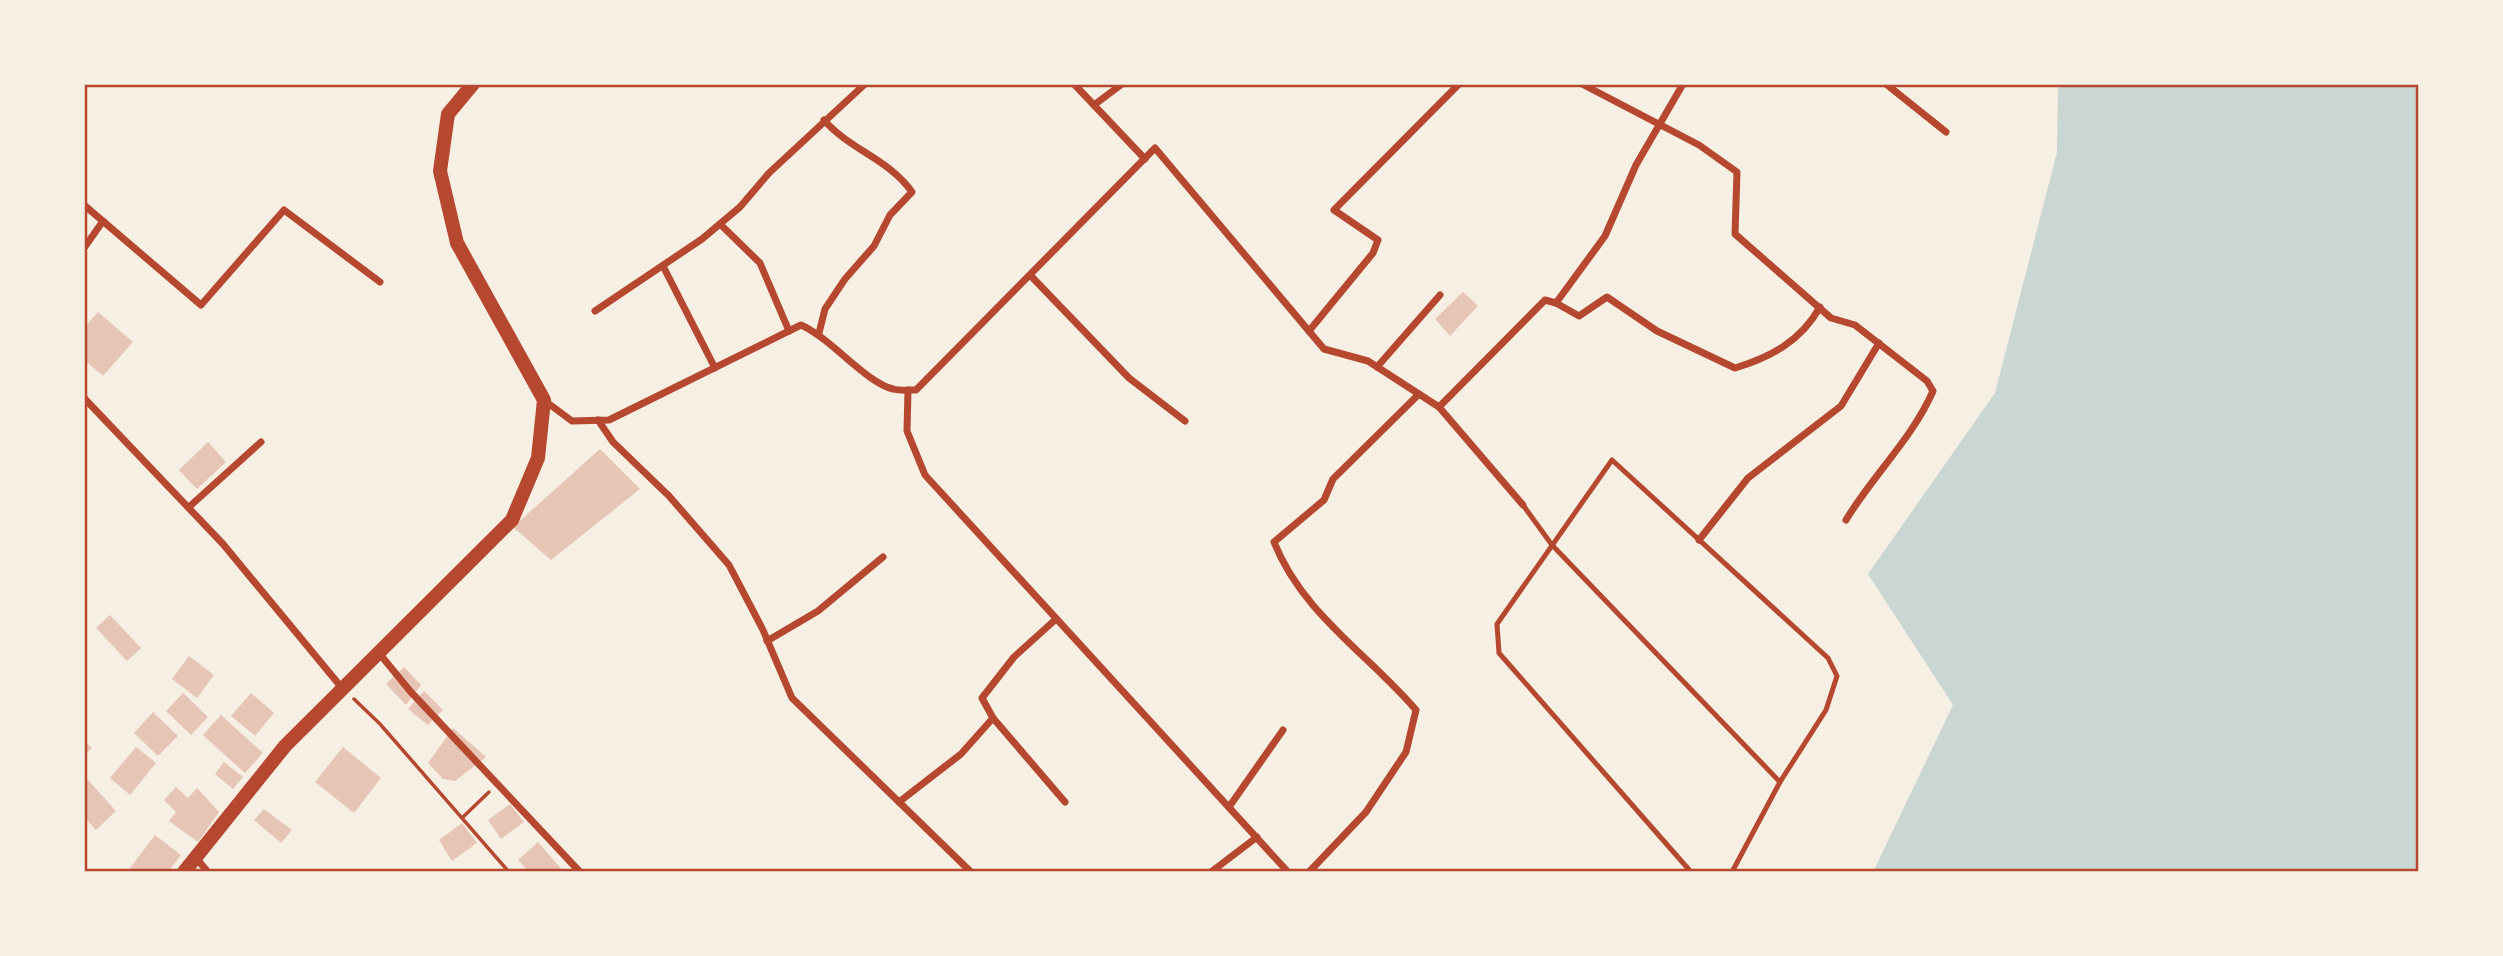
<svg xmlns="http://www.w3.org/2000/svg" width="2503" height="956" viewBox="0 0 2503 956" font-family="Overpass,sans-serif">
<rect width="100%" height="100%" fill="#f6efe4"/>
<polygon fill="#c9d6d2" points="2058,84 2419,84 2419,872 1873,872 1953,705 1868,574 1995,393 2057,152"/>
<g fill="#e6c5b7">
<polygon points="1463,292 1478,306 1450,336 1435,319"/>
<polygon points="98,312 133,342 103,376 84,360 84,328"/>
<polygon points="208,442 226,462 197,489 179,470"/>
<polygon points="600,449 640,489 551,560 513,527"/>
<polygon points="110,615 141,648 127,661 96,628"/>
<polygon points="189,656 214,675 197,698 172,679"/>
<polygon points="404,667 421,685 406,705 386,684"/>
<polygon points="424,691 443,710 428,725 408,709"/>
<polygon points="183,693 208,717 191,735 166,711"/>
<polygon points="251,693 274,713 255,736 231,716"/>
<polygon points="153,712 178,736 158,756 134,733"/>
<polygon points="221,715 263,753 245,773 203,735"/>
<polygon points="453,728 486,757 455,781 443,779 428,763"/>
<polygon points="84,741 92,748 84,756"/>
<polygon points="136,747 156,763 130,795 110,778"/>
<polygon points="343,747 381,778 354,813 315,782"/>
<polygon points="224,762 243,777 233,789 215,774"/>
<polygon points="86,778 116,811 96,830 84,817"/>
<polygon points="176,787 188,798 197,788 219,812 198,842 169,821 176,812 164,800"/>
<polygon points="510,804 524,822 501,839 488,820"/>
<polygon points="264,809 292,830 281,843 254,820"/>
<polygon points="462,823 477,843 452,861 439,840"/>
<polygon points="155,835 181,855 168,872 135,872 130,868"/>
<polygon points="538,842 564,872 529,872 518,860"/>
</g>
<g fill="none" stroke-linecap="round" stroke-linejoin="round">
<g stroke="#b5482f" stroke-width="3.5">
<polyline points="354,699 380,724 509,872"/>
<polyline points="463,817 489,792"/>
</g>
<g stroke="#b5482f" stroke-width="5">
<polyline points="1523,505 1552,545 1780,782"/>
<polyline points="1691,872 1499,653 1497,624 1612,460 1828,658 1837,676 1826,710 1780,782 1732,872"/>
</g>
<g stroke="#b5482f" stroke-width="7">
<polyline points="1074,84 1145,159"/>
<path d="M1582,84L1699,145L1737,172L1735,234L1831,318L1855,325L1927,381L1933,391C1912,439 1873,475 1846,520"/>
<polyline points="1886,84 1946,132"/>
<polyline points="1094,105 1122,84"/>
<polyline points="84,205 201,305 284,210 380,282"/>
<polyline points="720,224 760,263 789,331"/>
<polyline points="84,248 103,221"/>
<polyline points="663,266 715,368"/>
<polyline points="1031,276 1129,378 1185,421"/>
<path d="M1556,303L1579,316L1607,297L1657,331L1735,368C1771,357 1801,341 1820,307"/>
<polyline points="595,311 702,239 740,207 769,173 865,84"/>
<polyline points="1309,331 1373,253 1378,240 1334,210 1459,84"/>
<path d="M819,333L825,309L845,279L874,246L890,215L912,192C889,159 850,150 824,120"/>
<polyline points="1377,367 1440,295"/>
<polyline points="908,390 907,431 925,475 1288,872"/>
<polyline points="84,398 223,544 342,688"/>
<path d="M545,401L572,421L609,420L801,325C832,339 865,382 893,389C900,391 909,390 916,390L1155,148L1324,349L1368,361L1439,407L1523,505"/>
<polyline points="1439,407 1545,300 1556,303 1605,236 1636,165 1683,84"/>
<polyline points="598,420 613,442 669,496 729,565 763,630 792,698 971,872"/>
<polyline points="189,507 261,442"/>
<polyline points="1699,540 1748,478 1841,406 1879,343"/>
<polyline points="767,641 818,611 883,557"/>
<polyline points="379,653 410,691 580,872"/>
<polyline points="993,718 1065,802"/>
<polyline points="899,802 961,754 993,718 982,698 1014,657 1056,619"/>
<polyline points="1229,807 1283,730"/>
<polyline points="196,858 208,872"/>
<polyline points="1211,872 1257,837"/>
<path d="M1309,872L1366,812L1406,752L1416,710C1368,654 1302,613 1274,542L1324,500L1333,479L1419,394"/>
</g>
<polyline stroke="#b5482f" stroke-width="14" points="184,872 285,746 512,520 538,458 544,400 457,243 440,171 448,114 473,84"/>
</g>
<rect width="2503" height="956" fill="none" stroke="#f6efe4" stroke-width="172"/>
<rect x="86" y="86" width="2331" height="784" fill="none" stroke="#b5482f" stroke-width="2.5"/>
</svg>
